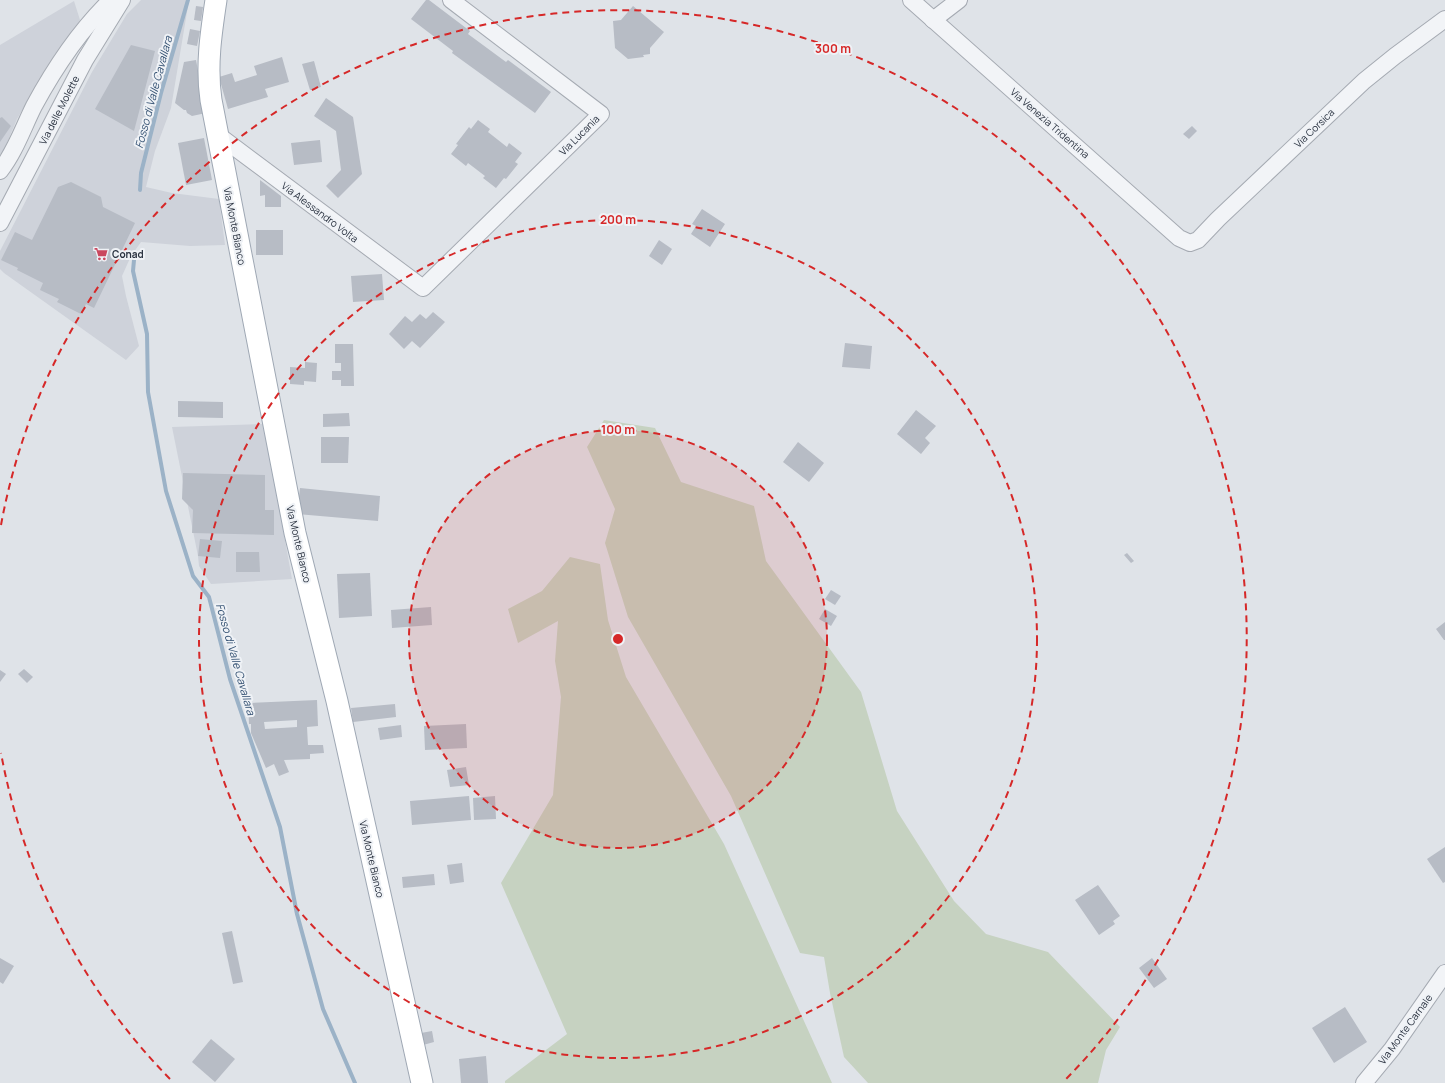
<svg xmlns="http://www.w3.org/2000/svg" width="1445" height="1083" viewBox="0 0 1445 1083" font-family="Manrope,sans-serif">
<rect width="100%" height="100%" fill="#dfe3e8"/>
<g fill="#ced2da">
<polygon points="141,0 189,0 171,108 155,151 146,187 172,193 219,199 225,245 190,246 141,242 131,256 122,276 126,296 139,346 126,360 4,273 0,269 0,251 92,72 127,14"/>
<polygon points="74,1 80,20 74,31 55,54 17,119 4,150 0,155 0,45"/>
<polygon points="264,424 292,579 211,584 199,566 198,556 172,427"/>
</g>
<g fill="#c6d2c1">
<polygon points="604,420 655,428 681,482 754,506 766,561 861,692 897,811 954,901 986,934 1048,952 1120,1027 1106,1050 1098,1083 868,1083 844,1057 830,993 824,957 800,953 731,796 628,617 605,543 615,509 587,447"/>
<polygon points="570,557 600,564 608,620 626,677 724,844 832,1083 505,1083 505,1081 567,1034 501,883 553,795 561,697 555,661 558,621 518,643 508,609 542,591"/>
</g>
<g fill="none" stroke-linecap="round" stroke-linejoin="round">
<g stroke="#9bb2c7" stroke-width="4">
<polyline points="140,190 141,173 161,93 188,0"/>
<polyline points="134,260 133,271 147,334 148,392 166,491 193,576 209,597 230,679 280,827 297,914 323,1009 355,1083"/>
</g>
</g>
<g fill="#b7bcc5" fill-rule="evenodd">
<polygon points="426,0 429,0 470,31 468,34 506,62 508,60 551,92 535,113 452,53 453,51 411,19"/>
<polygon points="196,6 203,7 201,21 194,20"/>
<polygon points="633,6 664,32 650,48 650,54 643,55 644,57 628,59 615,48 613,21 621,20"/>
<polygon points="190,29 200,31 197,46 187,44"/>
<polygon points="131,45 155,51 134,131 95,109"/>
<polygon points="282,57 289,82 265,89 268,97 228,109 219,77 232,73 235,82 257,75 254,66"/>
<polygon points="196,60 206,113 192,116 187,113 186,110 184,110 175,103 184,62"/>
<polygon points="314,61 321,87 310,90 302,64"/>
<polygon points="326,98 353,117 362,174 338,198 326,186 341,170 336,131 314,116"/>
<polygon points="2,117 11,126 0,142 0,118"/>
<polygon points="478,120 490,129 488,132 507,147 509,143 522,153 515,162 518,164 506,179 504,178 496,188 483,178 485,176 468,163 466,166 451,154 458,145 456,144 469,127 471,129"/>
<polygon points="1192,126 1197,131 1189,139 1183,134"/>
<polygon points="204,138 212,180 186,185 178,143"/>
<polygon points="320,140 322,162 294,165 291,143"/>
<polygon points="260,180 281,196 281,207 265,207 265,195 260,196"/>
<polygon points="71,182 101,197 103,207 135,223 94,308 86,304 81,314 57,302 59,299 40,290 43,283 17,270 18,268 1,260 15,232 32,240 58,187"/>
<polygon points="702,209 725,224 710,247 691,234 696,226 692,224"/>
<rect x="256" y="230" width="27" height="25"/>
<polygon points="659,240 672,249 662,265 649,256"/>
<polygon points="382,274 384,300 353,302 351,276"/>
<polygon points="433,312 445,322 420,348 412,341 404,349 389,334 405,316 412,322 420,314 426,319"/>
<polygon points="845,343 872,346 870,369 842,367"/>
<polygon points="335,344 353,344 354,386 341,386 341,380 332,380 332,371 341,371 341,363 335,363"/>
<polygon points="305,362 317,363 316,382 304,381 304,385 290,384 290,367 305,368"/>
<polygon points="178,401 223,402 223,418 178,417"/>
<polygon points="916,410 936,426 925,438 930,443 921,454 897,434"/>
<polygon points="349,413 350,426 323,427 323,414"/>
<polygon points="321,437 349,437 348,463 321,463"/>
<polygon points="798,442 824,463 809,482 783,462"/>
<polygon points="183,473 265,475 265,510 274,510 274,535 192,533 193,510 182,499"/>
<polygon points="300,488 380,496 378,521 297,514"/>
<polygon points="200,539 222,541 220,558 198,556"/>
<polygon points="236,552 259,552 260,572 236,572"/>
<polygon points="1127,553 1134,561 1131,563 1124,555"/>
<polygon points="370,573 372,616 339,618 337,574"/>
<polygon points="831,590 841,596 835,605 825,599"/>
<polygon points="431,607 432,625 392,628 391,610"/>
<polygon points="825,609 837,616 831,626 819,619"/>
<polygon points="1445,622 1445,640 1444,640 1436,629"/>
<polygon points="24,669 33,677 27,683 18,674"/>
<polygon points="0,670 6,674 0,682"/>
<path d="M317,700L318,726L307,727L308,745H323L324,753L310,754V759L284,760L289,772L279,776L274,764L266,768L251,733V724H249L248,703ZM297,720V727L265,729L264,722Z"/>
<polygon points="395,704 396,717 353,722 351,708"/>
<polygon points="466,724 467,748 425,750 424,726"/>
<polygon points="401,725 402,737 380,740 378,728"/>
<polygon points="466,767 469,785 450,787 447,770"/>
<polygon points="469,796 471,820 412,825 410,801"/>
<polygon points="495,796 496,819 474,820 473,798"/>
<polygon points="1445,847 1445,882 1443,883 1427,859"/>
<polygon points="462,863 464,882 450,884 447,865"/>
<polygon points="434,874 435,885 403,888 402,877"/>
<polygon points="1098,885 1120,916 1113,921 1115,924 1099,935 1075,900"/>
<polygon points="232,931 243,982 233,984 222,933"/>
<polygon points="0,958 14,966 3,984 0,982"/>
<polygon points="1152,958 1167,979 1154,988 1139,968"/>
<polygon points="1345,1007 1367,1042 1334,1063 1312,1028"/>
<polygon points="432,1031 434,1042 423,1045 421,1033"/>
<polygon points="211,1039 235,1059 215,1082 192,1062"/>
<polygon points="486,1056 488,1083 461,1083 459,1059"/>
</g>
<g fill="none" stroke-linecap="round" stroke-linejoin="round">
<g stroke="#a5aab2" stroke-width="18">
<g id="minor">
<polyline points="911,0 1179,238 1190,243 1198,240 1218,219 1364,81 1395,56 1445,19"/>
<polyline points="933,20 959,0"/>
<polyline points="218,135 423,288 601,114 451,0"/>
<path d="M0,171C15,152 23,128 34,106C54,69 81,29 111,0"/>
<polyline points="0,223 85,60 122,0"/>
<polyline points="1364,1083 1392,1049 1445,973"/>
</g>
</g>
<g stroke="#9fa8b4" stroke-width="23">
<path id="major" d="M216,0C211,33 206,66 211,100L295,533L337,701L422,1083"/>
</g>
<use href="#minor" stroke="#f2f4f7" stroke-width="16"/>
<use href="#major" stroke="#fff" stroke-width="21"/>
</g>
<circle cx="618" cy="639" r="209" fill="#d62828" fill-opacity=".12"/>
<g fill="none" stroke="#d62828" stroke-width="2" stroke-dasharray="7 5">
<circle cx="618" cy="639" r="209"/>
<circle cx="618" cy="639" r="419"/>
<path d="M170 1079A628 628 0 0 1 1 753M1 525A628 628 0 1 1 1066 1079"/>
</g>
<defs>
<g id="supermarket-bare" transform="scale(1.08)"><path d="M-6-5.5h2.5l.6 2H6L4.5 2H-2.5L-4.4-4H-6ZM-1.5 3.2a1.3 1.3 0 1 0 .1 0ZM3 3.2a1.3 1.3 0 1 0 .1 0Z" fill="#ca485f" stroke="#eff2f6" stroke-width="2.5" paint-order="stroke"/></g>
</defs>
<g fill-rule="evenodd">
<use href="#supermarket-bare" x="101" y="254"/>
</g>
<g text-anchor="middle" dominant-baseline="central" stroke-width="4" stroke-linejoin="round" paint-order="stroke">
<g font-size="10" fill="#29313f" stroke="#eff2f6">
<text transform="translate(59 110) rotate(-63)">Via delle Molette</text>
<text transform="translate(1050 123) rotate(41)">Via Venezia Tridentina</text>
<text transform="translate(1314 128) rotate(-44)">Via Corsica</text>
<text transform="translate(579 135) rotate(-45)">Via Lucania</text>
<text transform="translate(320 212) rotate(37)">Via Alessandro Volta</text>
<text transform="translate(235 226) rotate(79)">Via Monte Bianco</text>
<text transform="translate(299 544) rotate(77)">Via Monte Bianco</text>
<text transform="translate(372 859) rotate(77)">Via Monte Bianco</text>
<text transform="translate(1405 1029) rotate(-54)">Via Monte Carnale</text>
</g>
<g font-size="10" font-weight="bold" fill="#29313f" stroke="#eff2f6" text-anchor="start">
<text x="112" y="254">Conad</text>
</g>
<g font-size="11" font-style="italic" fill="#345172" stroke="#eff2f6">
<text transform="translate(153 92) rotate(-75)">Fosso di Valle Cavallara</text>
<text transform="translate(236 659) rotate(74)">Fosso di Valle Cavallara</text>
</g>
</g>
<circle cx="618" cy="639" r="6" fill="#d62828" stroke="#eff2f6" stroke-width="2"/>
<g font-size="12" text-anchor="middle" font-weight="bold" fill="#d62828" stroke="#eff2f6" stroke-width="4" stroke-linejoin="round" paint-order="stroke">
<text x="833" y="53">300 m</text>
<text x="618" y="224">200 m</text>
<text x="618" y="434">100 m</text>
</g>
</svg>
